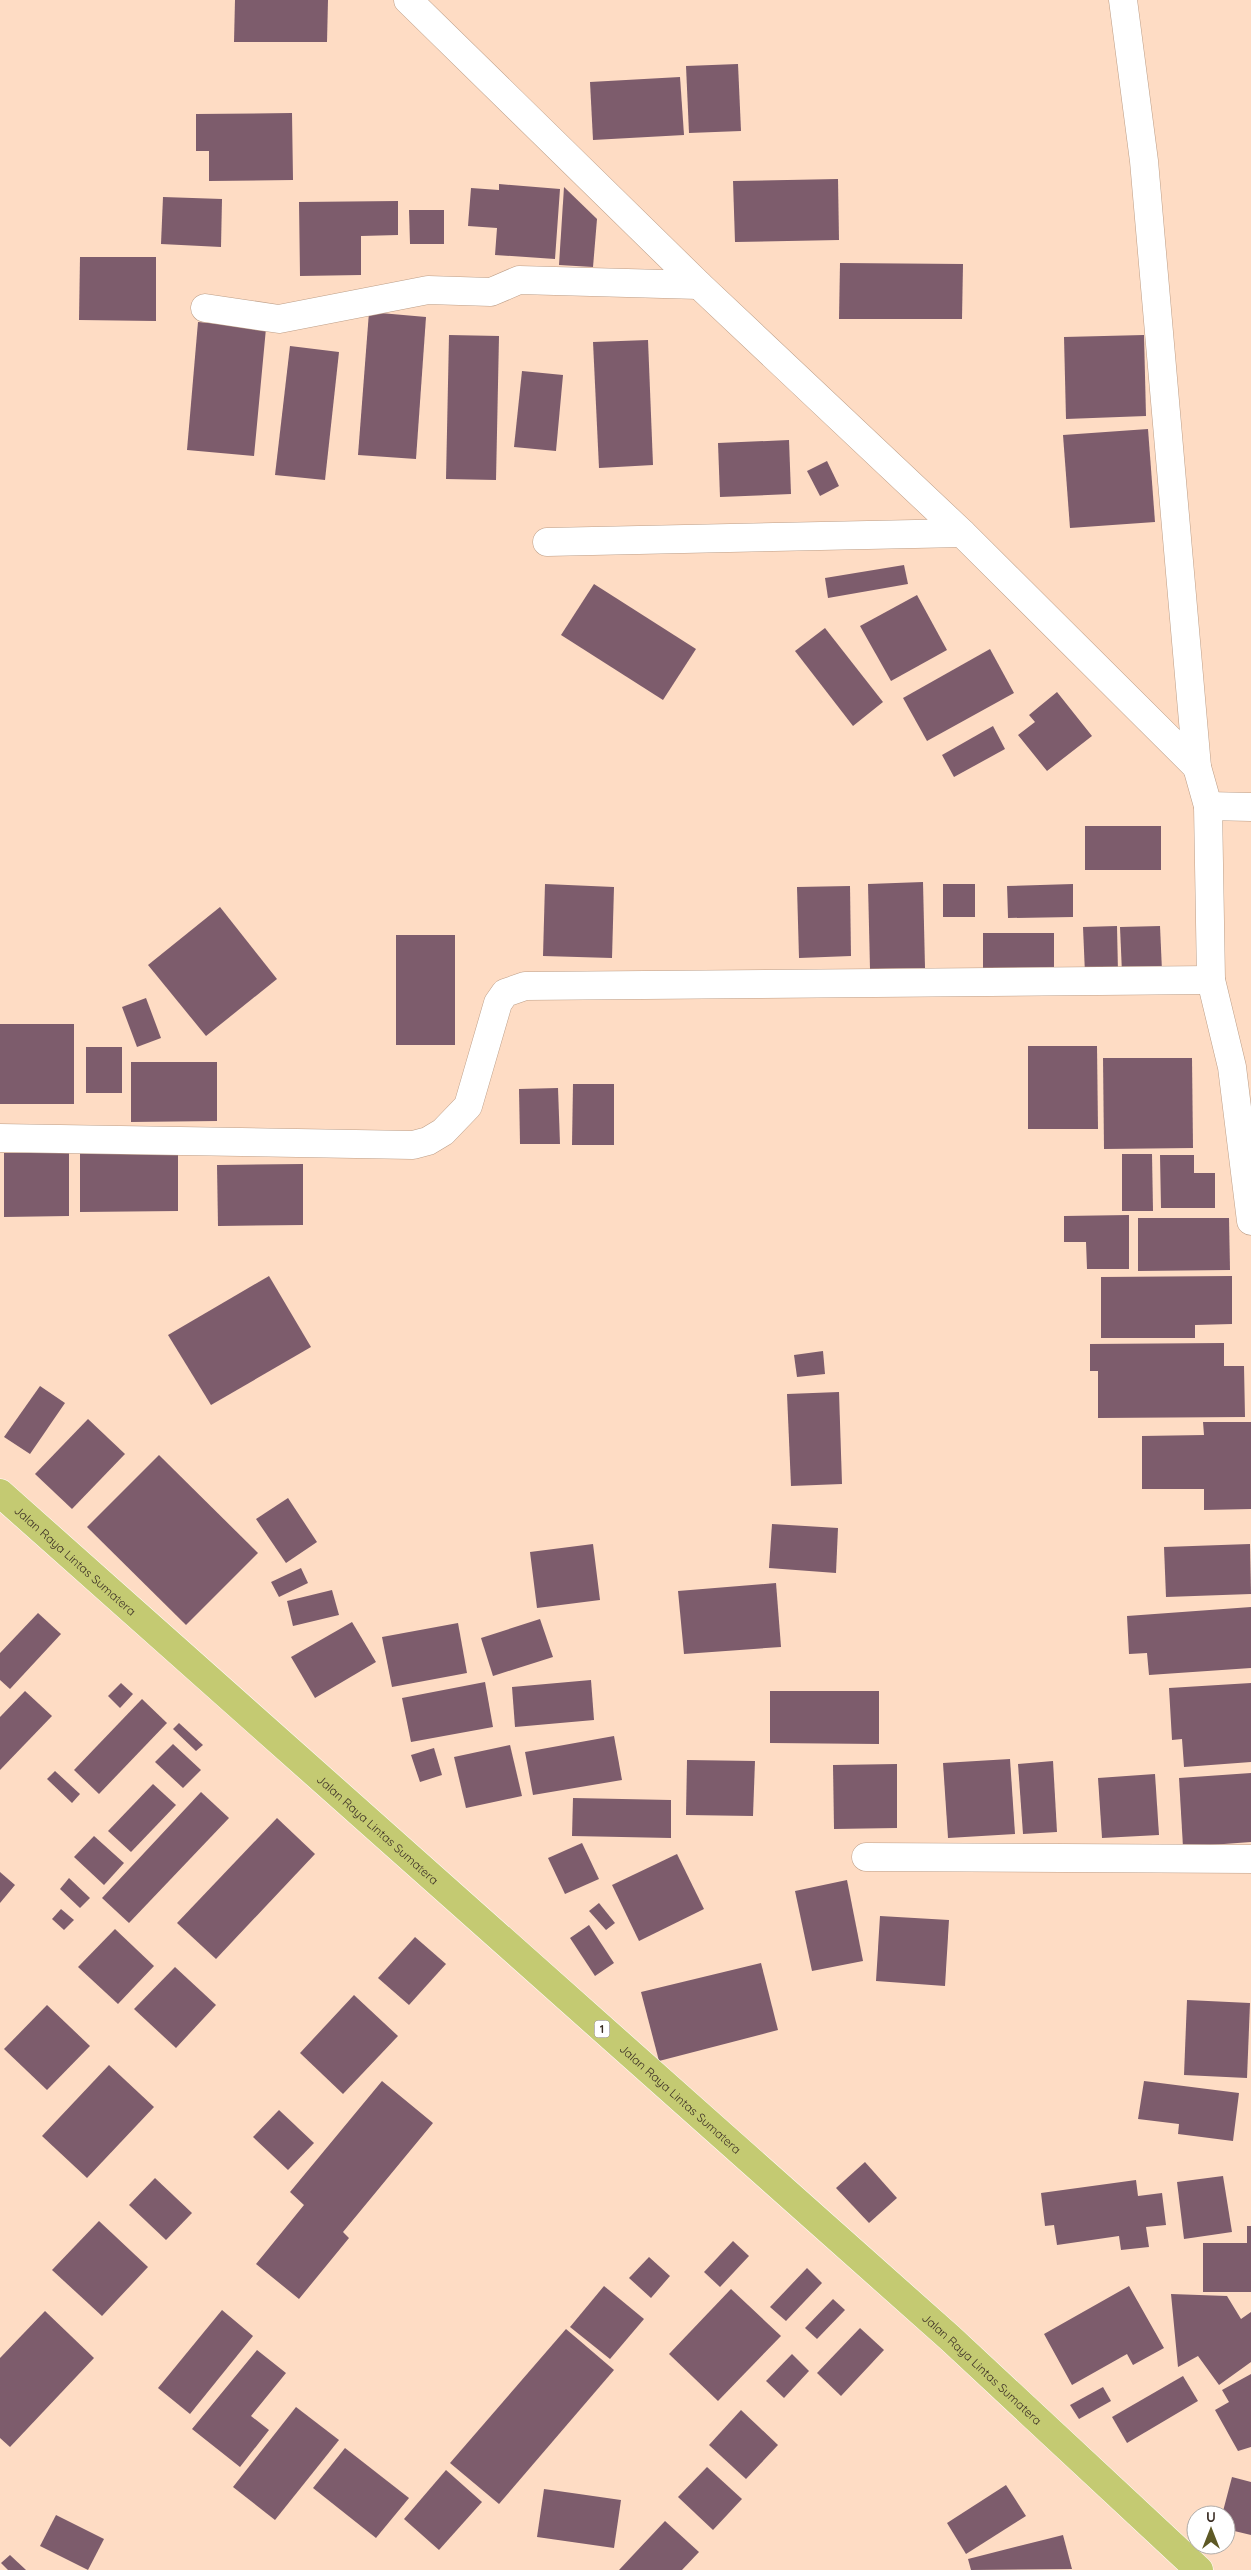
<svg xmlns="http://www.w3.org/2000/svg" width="1251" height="2570" viewBox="0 0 1251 2570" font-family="Quicksand,sans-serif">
<rect width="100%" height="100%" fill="#fedcc4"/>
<g fill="#7d5c6c">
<polygon points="235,0 328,0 327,42 234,42"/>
<polygon points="738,64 741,131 689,133 686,66"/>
<polygon points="680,77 684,135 593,140 590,82"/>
<polygon points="292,113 293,180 209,181 209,151 196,151 196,114"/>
<polygon points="838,179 839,240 735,242 733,181"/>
<polygon points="499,184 560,189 555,259 495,255 497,228 468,226 471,188 499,190"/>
<polygon points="564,187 597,219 593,267 559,265"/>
<polygon points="163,197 222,199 221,247 161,244"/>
<polygon points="398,201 398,235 361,236 361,275 300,276 299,202"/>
<polygon points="409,210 444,210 444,244 410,244"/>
<polygon points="80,257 156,257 156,321 79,320"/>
<polygon points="840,263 963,264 962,319 839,319"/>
<polygon points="369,312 426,317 416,459 358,455"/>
<polygon points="198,322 266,328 254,456 187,450"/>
<polygon points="449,335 499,336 496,480 446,479"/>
<polygon points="1144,335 1146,416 1066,419 1064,337"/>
<polygon points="648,340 653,465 599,468 593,342"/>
<polygon points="290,346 339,352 325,480 275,475"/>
<polygon points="522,371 563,375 556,451 514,447"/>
<polygon points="1148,429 1155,522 1070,528 1063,435"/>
<polygon points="789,440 791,494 720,497 718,443"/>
<polygon points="827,461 839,486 820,496 807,471"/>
<polygon points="904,565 908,584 828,598 825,578"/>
<polygon points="594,584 696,649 663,700 561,635"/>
<polygon points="917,595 947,650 891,681 860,626"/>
<polygon points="825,628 883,702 853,726 795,651"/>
<polygon points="990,649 1014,693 927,741 903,698"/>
<polygon points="1057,692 1092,736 1047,771 1018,735 1035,722 1029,715"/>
<polygon points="993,726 1005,749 954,777 942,755"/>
<rect x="1085" y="826" width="76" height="44"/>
<polygon points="923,882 925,968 870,969 868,884"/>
<polygon points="545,884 614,887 612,958 543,956"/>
<rect x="943" y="884" width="32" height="33"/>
<polygon points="1073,884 1073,917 1008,918 1007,886"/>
<polygon points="850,886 851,956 799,958 797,887"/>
<polygon points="220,907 277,979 206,1036 148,965"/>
<polygon points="1117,926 1118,973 1085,974 1083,927"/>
<polygon points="1160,926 1162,971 1122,973 1120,927"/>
<rect x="983" y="933" width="71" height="43"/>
<rect x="396" y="935" width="59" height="110"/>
<polygon points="146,998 161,1038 137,1047 122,1007"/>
<rect x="0" y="1024" width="74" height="80"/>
<polygon points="1028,1046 1097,1046 1098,1129 1028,1129"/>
<rect x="86" y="1047" width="36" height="46"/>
<polygon points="1103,1058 1192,1058 1193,1148 1104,1149"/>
<polygon points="131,1062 217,1062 217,1121 131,1122"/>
<polygon points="573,1084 614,1084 614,1145 572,1145"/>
<polygon points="558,1088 560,1144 520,1144 519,1089"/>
<polygon points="80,1151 178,1151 178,1211 80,1212"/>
<polygon points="4,1153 69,1153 69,1216 4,1217"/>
<polygon points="1122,1154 1152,1154 1153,1211 1122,1211"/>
<polygon points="1160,1155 1194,1155 1194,1173 1215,1173 1215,1208 1161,1208"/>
<polygon points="303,1164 303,1225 218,1226 217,1165"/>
<polygon points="1129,1215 1129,1269 1087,1269 1086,1242 1064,1242 1064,1216"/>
<polygon points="1138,1218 1229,1218 1230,1270 1138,1271"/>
<polygon points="269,1276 311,1347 211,1405 168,1335"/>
<polygon points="1232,1276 1232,1324 1195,1325 1195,1338 1101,1338 1101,1277"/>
<polygon points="1224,1343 1224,1366 1244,1366 1245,1417 1098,1418 1098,1371 1090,1371 1090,1344"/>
<polygon points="823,1351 825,1374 797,1377 794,1355"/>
<polygon points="40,1386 65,1403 30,1454 4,1437"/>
<polygon points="839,1392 842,1484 791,1486 787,1394"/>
<polygon points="88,1419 125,1454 72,1509 35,1474"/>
<polygon points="1203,1422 1251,1422 1251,1509 1204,1510 1204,1489 1142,1489 1142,1436 1204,1435"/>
<polygon points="159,1455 258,1553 186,1625 87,1527"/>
<polygon points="288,1498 317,1542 286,1563 256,1519"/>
<polygon points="772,1524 838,1528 836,1573 769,1568"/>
<polygon points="593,1544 600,1600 537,1608 530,1552"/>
<polygon points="1250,1544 1251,1594 1166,1597 1164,1547"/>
<polygon points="301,1568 308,1583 279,1597 271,1582"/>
<polygon points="776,1583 781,1647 684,1654 678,1591"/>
<polygon points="332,1590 339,1615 293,1626 287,1601"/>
<polygon points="1251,1607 1251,1668 1149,1675 1147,1653 1129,1654 1127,1616"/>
<polygon points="38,1613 61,1634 10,1689 0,1680 0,1653"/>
<polygon points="540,1619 553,1657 493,1676 481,1638"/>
<polygon points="352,1622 376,1662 315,1698 291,1657"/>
<polygon points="458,1623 467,1673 392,1687 382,1637"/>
<polygon points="591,1680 594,1720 515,1727 512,1687"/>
<polygon points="485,1682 493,1727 411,1742 402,1698"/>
<polygon points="121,1683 133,1694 120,1708 108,1696"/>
<polygon points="1251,1683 1251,1762 1184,1767 1182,1739 1172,1740 1169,1688"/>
<polygon points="25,1691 52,1716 0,1770 0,1717"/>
<polygon points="770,1691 879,1691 879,1744 770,1743"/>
<polygon points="142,1699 167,1723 99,1794 74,1770"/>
<polygon points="179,1723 203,1745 196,1751 173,1729"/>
<polygon points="614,1736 622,1780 533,1795 525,1752"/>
<polygon points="173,1744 201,1770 183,1788 155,1762"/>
<polygon points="510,1745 522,1796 466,1808 454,1757"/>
<polygon points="434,1748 442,1775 420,1782 411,1755"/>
<polygon points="1010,1759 1015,1834 948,1838 943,1763"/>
<polygon points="687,1760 755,1761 753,1816 686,1815"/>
<polygon points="1053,1761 1057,1832 1023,1834 1018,1764"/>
<polygon points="897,1764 897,1828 834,1829 833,1765"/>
<polygon points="55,1771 80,1794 72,1803 47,1779"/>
<polygon points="1251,1773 1251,1842 1183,1847 1179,1778"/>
<polygon points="1155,1774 1159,1835 1102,1838 1098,1778"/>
<polygon points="153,1784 176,1805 131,1852 108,1831"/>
<polygon points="201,1792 229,1818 129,1923 102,1898"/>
<polygon points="573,1798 671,1800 671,1838 572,1836"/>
<polygon points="277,1818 315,1854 216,1959 177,1923"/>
<polygon points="94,1836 124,1863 104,1885 74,1857"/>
<polygon points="582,1843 599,1879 565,1894 548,1858"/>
<polygon points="677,1854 704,1909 639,1941 612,1885"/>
<polygon points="0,1872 15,1885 0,1903"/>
<polygon points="69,1878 90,1898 80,1908 60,1889"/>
<polygon points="847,1880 863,1961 812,1971 795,1891"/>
<polygon points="599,1903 615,1923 606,1930 589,1911"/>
<polygon points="61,1909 74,1920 64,1930 52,1919"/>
<polygon points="880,1916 949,1920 945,1986 876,1981"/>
<polygon points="589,1925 614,1963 595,1976 570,1938"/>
<polygon points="115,1929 154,1966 118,2004 78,1967"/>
<polygon points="415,1937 446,1964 409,2005 378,1978"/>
<polygon points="761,1963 778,2030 659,2061 641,1992"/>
<polygon points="175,1967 216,2005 176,2048 134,2009"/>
<polygon points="354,1995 398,2036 343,2094 300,2053"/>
<polygon points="1187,2000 1250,2003 1247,2078 1184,2075"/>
<polygon points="47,2005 90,2046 47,2090 4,2049"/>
<polygon points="109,2065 154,2107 87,2178 42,2136"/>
<polygon points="382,2081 433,2123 343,2232 349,2238 299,2299 256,2264 304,2205 290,2192"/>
<polygon points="1144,2081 1239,2093 1233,2141 1178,2134 1179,2124 1138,2119"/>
<polygon points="279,2110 314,2143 288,2170 253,2137"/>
<polygon points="865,2162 897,2198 869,2223 836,2188"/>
<polygon points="1223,2176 1232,2232 1184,2239 1177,2182"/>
<polygon points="155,2178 192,2213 166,2240 129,2205"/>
<polygon points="1136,2180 1138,2196 1162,2193 1166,2225 1146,2227 1149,2247 1121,2250 1119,2236 1057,2245 1054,2225 1045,2226 1041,2193"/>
<polygon points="99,2221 148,2267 102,2316 52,2270"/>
<polygon points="1247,2226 1251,2226 1251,2292 1203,2292 1203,2243 1247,2243"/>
<polygon points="733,2241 749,2256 720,2287 704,2272"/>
<polygon points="649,2257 670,2276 651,2298 629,2278"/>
<polygon points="807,2268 822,2283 786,2321 770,2307"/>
<polygon points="604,2286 644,2319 610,2359 570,2327"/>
<polygon points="1129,2286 1164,2348 1133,2365 1127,2354 1072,2385 1044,2334"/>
<polygon points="731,2289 781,2336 718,2401 669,2354"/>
<polygon points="1171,2294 1227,2296 1241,2319 1251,2312 1251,2362 1219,2385 1198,2356 1178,2367"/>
<polygon points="833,2299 845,2310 817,2339 805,2328"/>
<polygon points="222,2310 253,2336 190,2414 158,2388"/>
<polygon points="45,2311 94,2358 10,2447 0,2438 0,2358"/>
<polygon points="860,2328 884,2350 841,2396 817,2373"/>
<polygon points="566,2329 614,2370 499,2504 450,2463"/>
<polygon points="257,2350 286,2373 251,2416 269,2430 240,2467 192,2429"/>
<polygon points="792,2354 809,2371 784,2398 766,2381"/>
<polygon points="1251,2374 1251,2447 1238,2451 1215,2410 1229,2402 1222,2390"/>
<polygon points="1183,2376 1198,2401 1127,2443 1112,2417"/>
<polygon points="1103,2387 1111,2401 1079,2419 1070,2405"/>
<polygon points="296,2407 339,2440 275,2520 233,2487"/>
<polygon points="741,2410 778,2445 746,2479 709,2445"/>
<polygon points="345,2448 409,2498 376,2538 313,2488"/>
<polygon points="707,2467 742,2499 713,2530 678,2497"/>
<polygon points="446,2470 482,2502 439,2550 404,2519"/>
<polygon points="1232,2477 1251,2482 1251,2535 1226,2529 1226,2515 1222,2515"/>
<polygon points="1006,2485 1026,2516 966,2554 947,2523"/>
<polygon points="544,2489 621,2500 614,2548 537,2537"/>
<polygon points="56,2515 104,2539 88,2570 40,2546"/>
<polygon points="665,2521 699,2552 682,2570 619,2570"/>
<polygon points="1063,2535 1072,2569 971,2570 968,2559"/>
<polygon points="10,2555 26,2570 8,2570 1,2563"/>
</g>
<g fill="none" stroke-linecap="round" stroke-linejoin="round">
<g stroke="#bd9e87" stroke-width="29">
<g id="minor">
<polyline points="408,0 699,285 962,533 1197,767"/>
<polyline points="1123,0 1144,161 1197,767 1208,806 1211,980 1232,1067 1251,1221"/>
<polyline points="205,308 279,319 428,290 491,292 519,280 699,285"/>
<polyline points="547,542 962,533"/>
<polyline points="1208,806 1251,807"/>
<polyline points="0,1138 413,1145 428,1141 443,1132 468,1106 498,1003 505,993 525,986 1211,980"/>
<polyline points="866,1857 1251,1859"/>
</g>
</g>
<g stroke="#fff" stroke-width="29">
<g id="trunk">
<path id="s1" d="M0,1493L950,2338L1199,2570"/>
</g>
</g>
<use href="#minor" stroke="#fff" stroke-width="28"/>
<use href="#trunk" stroke="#c4ca72" stroke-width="28"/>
</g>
<g text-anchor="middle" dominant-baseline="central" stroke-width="5" stroke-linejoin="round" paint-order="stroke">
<rect fill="#fff" stroke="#766d67" stroke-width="1" x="594.5" y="2020.5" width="15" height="17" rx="4"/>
<g font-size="11" font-weight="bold" fill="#3c2f26">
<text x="602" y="2029">1</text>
</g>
<g font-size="12" fill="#3c2f26" stroke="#fff">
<text stroke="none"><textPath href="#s1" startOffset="101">Jalan Raya Lintas Sumatera</textPath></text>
<text stroke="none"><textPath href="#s1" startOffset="506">Jalan Raya Lintas Sumatera</textPath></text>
<text stroke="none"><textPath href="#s1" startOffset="911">Jalan Raya Lintas Sumatera</textPath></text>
<text stroke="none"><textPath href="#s1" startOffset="1316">Jalan Raya Lintas Sumatera</textPath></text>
</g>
</g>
<g transform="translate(1211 2530)"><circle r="24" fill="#ffffff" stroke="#b1aca8"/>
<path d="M0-4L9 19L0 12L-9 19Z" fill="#5d5925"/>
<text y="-8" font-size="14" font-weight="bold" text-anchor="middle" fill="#3c2f26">U</text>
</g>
</svg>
